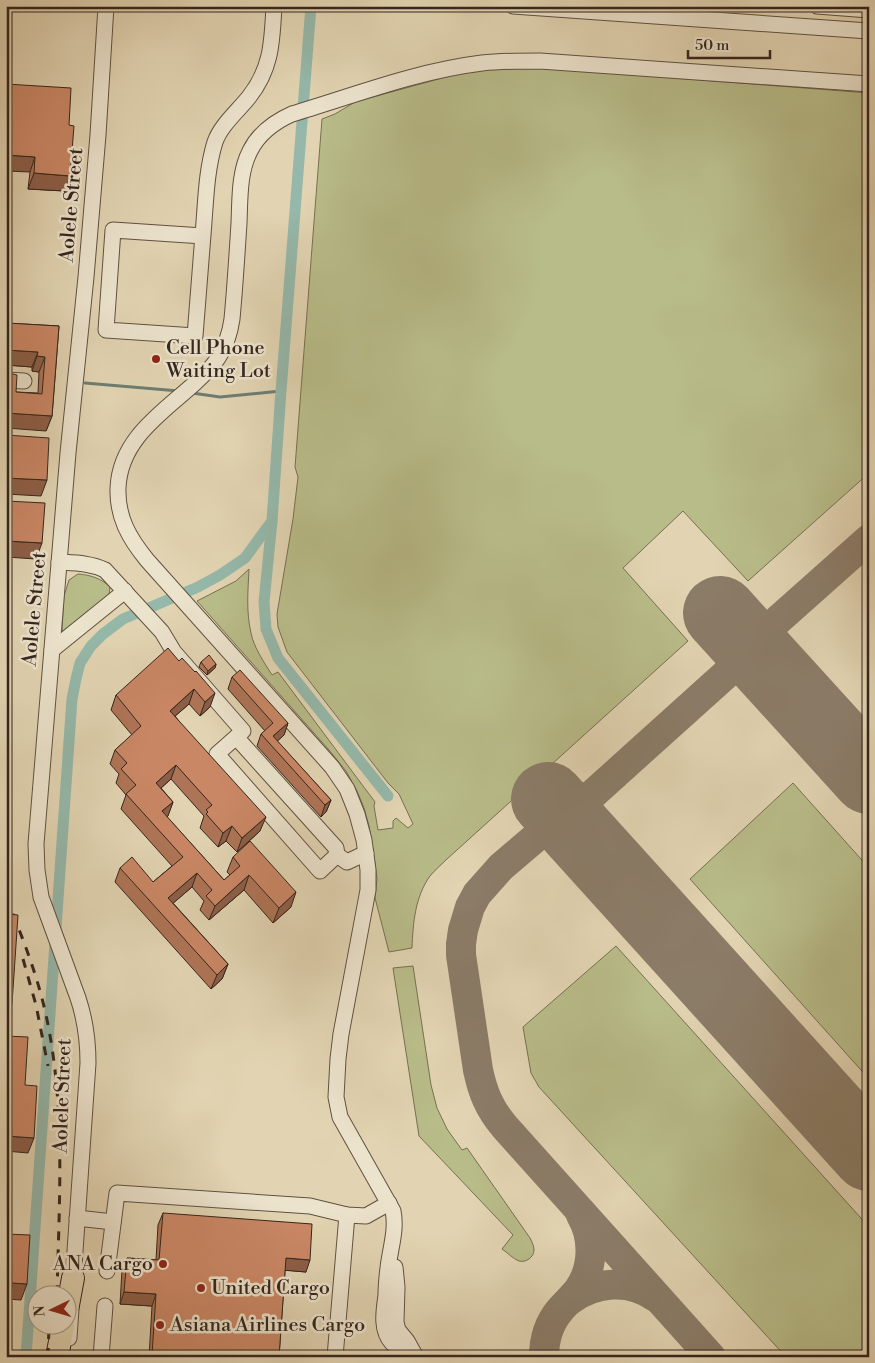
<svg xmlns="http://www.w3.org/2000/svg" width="875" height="1363" viewBox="0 0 875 1363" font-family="'Libre Bodoni',serif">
<rect width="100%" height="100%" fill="#e2d4b2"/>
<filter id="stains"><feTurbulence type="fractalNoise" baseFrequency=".004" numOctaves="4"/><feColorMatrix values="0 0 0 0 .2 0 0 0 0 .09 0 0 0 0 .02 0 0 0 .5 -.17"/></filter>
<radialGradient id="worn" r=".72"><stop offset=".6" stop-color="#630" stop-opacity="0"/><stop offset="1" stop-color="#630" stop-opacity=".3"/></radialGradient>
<g fill="#b8bc89" stroke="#767053">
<path d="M520,66L869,93V473L748,581L683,511L623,568L688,641L447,859C442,864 435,870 430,876C415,897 413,923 412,948L389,952L375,898L377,879L375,863L369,826L364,808L357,791L346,771L329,750L197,601L236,581L249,569C248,590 246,612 251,633C254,648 264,662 272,675L278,672L375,802L374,806L378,830L393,828V821L396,818L408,828L413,824L399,794L388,783L287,652L278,627L277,614L293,519L298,477L295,467L322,119L335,114L355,102L453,75L480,70Z"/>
<path d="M78,574C90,575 101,578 110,587L109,595L63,631L62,629L64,596L69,580Z"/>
<polygon points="793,783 869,868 869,1079 690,879"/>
<polygon points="616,946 869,1227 869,1357 786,1357 539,1087 531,1073 523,1027"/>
<path d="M413,966L431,1085L437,1108L447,1129L462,1150L467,1148L530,1238C532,1242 534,1246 534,1250C534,1257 526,1263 519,1261C513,1259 507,1252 502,1249L513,1235L419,1136L393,968Z"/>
</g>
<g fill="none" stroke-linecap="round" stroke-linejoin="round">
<g stroke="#6e7d72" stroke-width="3">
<polyline points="85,383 179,391"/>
<polyline points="192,393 220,397 281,391"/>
</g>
<g stroke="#95b8aa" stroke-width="11">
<polyline points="311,6 281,391 272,521 264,602 266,629 278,658 388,796"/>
<polyline points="26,1357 72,699 76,679 80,663 91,646 103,634 123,619 198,587 220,575 245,558 272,521"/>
</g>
<g stroke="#8b7c68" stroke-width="30">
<path d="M570,1300C595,1282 629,1278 655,1297"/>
<path d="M544,1357C544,1340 549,1323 560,1310C566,1303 573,1297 579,1289C594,1267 594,1237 581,1215"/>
<path d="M711,1357L504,1126C489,1108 483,1093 478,1070L461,955V944L463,930L470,907L477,894L501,867L535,838L594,793L725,675L778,620L869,539"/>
</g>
<g stroke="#8b7c68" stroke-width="74">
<polyline points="720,613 869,777"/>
<polyline points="548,799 869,1154"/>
</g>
<g stroke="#605142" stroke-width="17">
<g id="minor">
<polyline points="513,6 869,31"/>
<polyline points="817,6 869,10"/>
<path d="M203,236L113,230L106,330L195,336C198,298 201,260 204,222C206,195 207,168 215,142C221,125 238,111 249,97C272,68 272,41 274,6"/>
<polyline points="6,380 24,381"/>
<path d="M59,562C75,563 90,563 105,570L162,632L174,652L243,731L217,754L320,871L337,855L336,848L236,737"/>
<polyline points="52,650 125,591"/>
<polyline points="337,855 347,862 366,853"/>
<polyline points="77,1218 113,1222"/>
<polyline points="395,1267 397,1287 396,1322 398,1330 407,1341 416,1357"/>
<polyline points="107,1271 117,1193 310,1206 347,1215 366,1216 389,1203"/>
<path d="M69,1338L88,1063C88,1040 85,1019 78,998L41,897L37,870L36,844L68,453L86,277L98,135L106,6"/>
<polyline points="101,1357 105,1306"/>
<polyline points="335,1357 347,1215"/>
<path d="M414,1357C406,1353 398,1349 392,1343C380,1330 384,1310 386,1295C386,1286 387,1276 388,1268C390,1249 397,1230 393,1211L340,1117L336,1097L338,1059L341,1034L368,890V870L364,840L357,814L347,789L332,767L147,560C129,538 117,517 118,488C120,439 162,413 195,383C203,375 212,368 218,358C226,346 230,333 232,319C235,287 237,255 239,223C240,199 239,172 250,151C259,133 274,122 292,114C355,95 417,71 482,63C501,61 521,61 540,61L869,84"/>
</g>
</g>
<g stroke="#34251d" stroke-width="24">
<g id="highway">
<polyline points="68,1305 73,1278"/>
<polyline points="57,1357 63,1326"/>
</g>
</g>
<use href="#minor" stroke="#ece3cd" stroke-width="15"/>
<use href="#highway" stroke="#e2d4b2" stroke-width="22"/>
<g stroke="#34251d" stroke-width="3" stroke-dasharray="9 9" stroke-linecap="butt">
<path d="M6,897C22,936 37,974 46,1015C66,1107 59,1202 57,1296"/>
<polyline points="23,959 36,1005 48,1066"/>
<polyline points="48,1357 49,1326"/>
</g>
</g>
<g fill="#ae7457" stroke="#34251d">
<polygon points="6,84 65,191 28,189 30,172"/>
<polygon points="6,323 59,326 52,416 46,431 16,392 38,393 39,372 32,371 32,367 6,365"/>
<polygon points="179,661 210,707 200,716 189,704 175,716 260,831 237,852 226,841 218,847 200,828 204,816 171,779 161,788 173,802 167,817 224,880 230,875 227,872 233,857 291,907 273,923 244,890 209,920 200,910 204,901 192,887 173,903 228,964 222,979 211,989 115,882 120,868 153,882 172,866 121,809 126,795 116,783 119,774 110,764 115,750 132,735 111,710 116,695"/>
<polygon points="201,662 216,664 215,668 207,675 199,667"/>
<polygon points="232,677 288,723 284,735 277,741 331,800 326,812 321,817 257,746 261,734 265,731 228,689"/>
<polygon points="163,1213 306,1272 285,1270 279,1357 149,1357 152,1306 120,1304 122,1270 127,1258 156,1260 158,1225"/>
</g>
<g fill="#8d5e47" stroke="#34251d">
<polygon points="6,155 35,157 30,172 6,171"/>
<polygon points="34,173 70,176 65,191 28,189"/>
<polygon points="6,350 38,352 32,367 6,365"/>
<polygon points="37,356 45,357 39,372 32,371"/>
<polygon points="6,413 52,416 46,431 6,428"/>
<polygon points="6,478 47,480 41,496 6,494"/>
<polygon points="6,541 42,543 36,559 6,557"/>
<polygon points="216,664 215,668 207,675 208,671"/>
<polygon points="194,689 189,704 165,725 170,711"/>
<polygon points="215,693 210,707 200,716 205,702"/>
<polygon points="288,723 284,735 272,746 273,736"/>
<polygon points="176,765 171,779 151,797 156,783"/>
<polygon points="331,800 326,812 321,817 325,805"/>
<polygon points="173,802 168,816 156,826 162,811"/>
<polygon points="266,817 260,831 237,852 242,838"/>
<polygon points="232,826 226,841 218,847 223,833"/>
<polygon points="197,873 192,887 163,912 168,898"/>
<polygon points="249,875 244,890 209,920 215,906"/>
<polygon points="296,892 291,907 273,923 279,908"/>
<polygon points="228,964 222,979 211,989 217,975"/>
<polygon points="6,1003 12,1004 6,1019"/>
<polygon points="6,1136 34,1138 28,1153 6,1151"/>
<polygon points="286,1258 310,1260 306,1272 281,1270"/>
<polygon points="12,1283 27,1284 21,1300 6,1299"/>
<polygon points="124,1292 156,1294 152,1306 120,1304"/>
<polygon points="152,1355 181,1357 151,1357"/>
</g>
<g fill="#ca8765" stroke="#34251d">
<polygon points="6,84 71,88 69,125 74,126 70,176 34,173 35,157 6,155"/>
<polygon points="6,323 59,326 52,416 6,413 6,372 17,375 16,392 42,394 45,357 37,356 38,352 6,350"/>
<polygon points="6,435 49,438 47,480 6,478"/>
<polygon points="6,501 45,503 42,543 6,541"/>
<polygon points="168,648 179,661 182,658 195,672 196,671 215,693 205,702 194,689 170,711 266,817 242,838 232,826 223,833 206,814 208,812 206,810 212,805 176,765 156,783 173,802 162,811 224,880 240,866 233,857 250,841 296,892 279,908 249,875 215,906 206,896 212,890 197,873 168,898 228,964 217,975 120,868 132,857 153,882 183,857 126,794 136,785 121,769 127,763 115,750 141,726 116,695"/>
<polygon points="209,655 216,664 208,671 201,662"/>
<polygon points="240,670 288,723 273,736 331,800 325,805 261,734 273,723 232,677"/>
<polygon points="6,914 18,915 12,1004 6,1003"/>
<polygon points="6,1036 28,1037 25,1085 37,1086 34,1138 6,1136"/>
<polygon points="163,1213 312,1224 310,1260 286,1258 279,1357 181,1357 152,1355 156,1294 124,1292 127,1258 159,1260"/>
<polygon points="6,1234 30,1235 27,1284 12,1283 8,1339 11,1339 10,1357 6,1357"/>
</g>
<g fill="#8f2418" stroke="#ece3cd" stroke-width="2">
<circle cx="156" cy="359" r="5"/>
<circle cx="163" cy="1264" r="5"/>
<circle cx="201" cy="1288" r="5"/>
<circle cx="160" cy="1325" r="5"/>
</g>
<g text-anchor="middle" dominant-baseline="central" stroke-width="5" stroke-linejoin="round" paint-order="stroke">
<g font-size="20" fill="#34251d" stroke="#ece3cd">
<text transform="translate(72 205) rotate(-85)">Aolele Street</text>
<text transform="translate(35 609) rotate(-85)">Aolele Street</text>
<text transform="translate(63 1096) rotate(-88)">Aolele Street</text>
</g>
<g font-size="20" fill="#34251d" stroke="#ece3cd" text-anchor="start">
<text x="166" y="348">Cell Phone<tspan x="166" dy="23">Waiting Lot</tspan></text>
<text x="153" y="1264" text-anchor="end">ANA Cargo</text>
<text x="211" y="1288">United Cargo</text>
<text x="170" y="1325">Asiana Airlines Cargo</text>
</g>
</g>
<rect width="875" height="1363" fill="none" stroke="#e2d4b2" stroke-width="25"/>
<rect x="8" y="8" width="860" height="1348" fill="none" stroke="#34251d" stroke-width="2.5"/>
<rect x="12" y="12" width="850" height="1338" fill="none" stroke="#34251d"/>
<g transform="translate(52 1310) rotate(265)"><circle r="24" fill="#ece3cd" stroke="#a29787"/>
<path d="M0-4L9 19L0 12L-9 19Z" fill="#8f2418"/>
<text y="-8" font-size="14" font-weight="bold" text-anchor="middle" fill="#34251d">N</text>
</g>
<path d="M688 50v8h82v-8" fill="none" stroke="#34251d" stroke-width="2.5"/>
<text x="695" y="50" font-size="15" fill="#34251d" stroke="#ece3cd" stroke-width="4" paint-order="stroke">50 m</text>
<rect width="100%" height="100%" filter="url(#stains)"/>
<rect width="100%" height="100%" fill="url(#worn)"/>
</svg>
